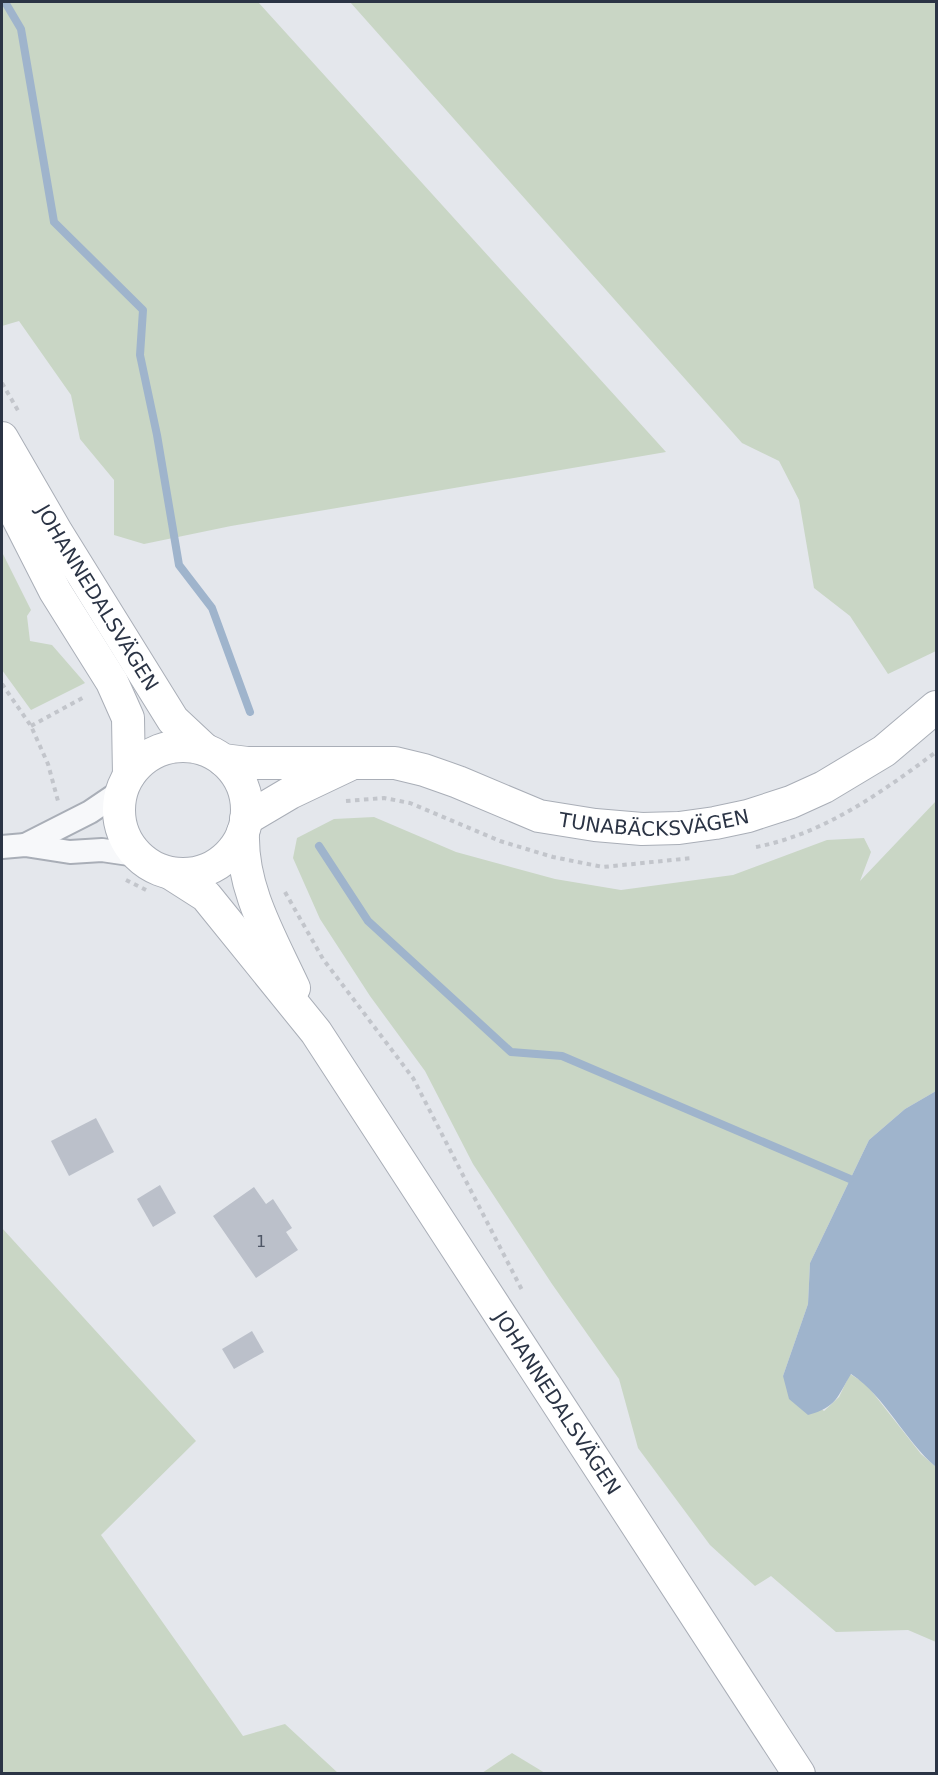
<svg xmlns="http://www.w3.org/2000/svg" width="938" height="1775" viewBox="0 0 938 1775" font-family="'DejaVu Sans',sans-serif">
<rect width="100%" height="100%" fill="#e4e7ec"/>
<g fill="#c9d6c5">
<polygon points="2,2 258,2 666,452 231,526 144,544 114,535 114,480 80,439 71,395 19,321 2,326"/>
<polygon points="350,2 936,2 936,651 888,674 850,616 814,588 799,500 779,461 742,443"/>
<polygon points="2,552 31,610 27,616 30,641 52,645 85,683 31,710 2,670"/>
<polygon points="936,801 936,1091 905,1109 869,1140 810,1263 808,1304 783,1376 824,1411 839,1397 850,1374 866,1384 921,1454 936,1467 936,1642 908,1630 836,1632 771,1576 755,1586 710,1545 638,1448 619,1379 552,1284 473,1164 425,1071 370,996 320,919 293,858 297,838 334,819 374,817 456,852 555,879 621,890 733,875 827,840 864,838 871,852 860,881"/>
<polygon points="2,1228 196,1441 101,1535 243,1736 285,1724 338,1773 2,1773"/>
<polygon points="512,1753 545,1773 482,1773"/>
</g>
<path fill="#9fb4cc" d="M936,1091V1467C904,1440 886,1397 851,1374C837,1397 837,1407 808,1415L789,1399L783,1376L808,1304L810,1263L869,1140L905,1109Z"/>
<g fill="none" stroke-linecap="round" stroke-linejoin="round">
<g stroke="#9fb4cc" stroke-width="8">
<polyline points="5,2 21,29 54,222 143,310 140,355 157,435 179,565 212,608 250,712"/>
<polyline points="319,846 368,921 511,1052 562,1056 850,1179"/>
</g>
</g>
<g fill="#bbc0ca">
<polygon points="96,1118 114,1152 69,1176 51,1141"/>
<polygon points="160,1185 176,1213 153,1227 137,1199"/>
<polygon points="254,1187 266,1204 273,1199 292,1228 286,1232 298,1250 256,1278 213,1216"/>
<polygon points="252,1331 264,1352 234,1369 222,1349"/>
</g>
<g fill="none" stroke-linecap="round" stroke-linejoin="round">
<g stroke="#a9aeb7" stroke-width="26">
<g id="street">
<polyline points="25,845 90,812 121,791"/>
<polyline points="2,847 25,845 70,852 102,850 136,855"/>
</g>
</g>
<g stroke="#a9aeb7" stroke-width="34">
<g id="secondary">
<path id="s1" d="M2,438L57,533L173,720L204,749"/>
<polyline points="2,487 55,591 112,682 128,718 129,775"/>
<circle cx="183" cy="810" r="64"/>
<path id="s2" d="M223,760L247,763H395L424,770L458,782L539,816L595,825L642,829L679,828L715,823L748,816L791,802L824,787L884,751L936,707"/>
<polyline points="246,819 290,793 349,765"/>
<path d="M243,832C241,889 271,938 294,988"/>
<path id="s3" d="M170,873L206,896L316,1032L799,1774"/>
</g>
</g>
<g stroke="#c2c5cb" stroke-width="4" stroke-dasharray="4.5 4.5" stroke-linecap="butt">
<polyline points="2,383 20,414"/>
<polyline points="2,684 31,726 48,764 58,801"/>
<polyline points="31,726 86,696"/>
<polyline points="346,801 384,798 410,803 500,841 553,857 603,867 692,858"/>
<path d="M756,847C824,834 882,792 936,752"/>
<polyline points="126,880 146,890"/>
<polyline points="285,892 323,959 413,1078 523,1292"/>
</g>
<use href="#street" stroke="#f7f8fa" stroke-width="22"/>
<use href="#secondary" stroke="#fff" stroke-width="32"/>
</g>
<g text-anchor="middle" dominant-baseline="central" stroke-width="4.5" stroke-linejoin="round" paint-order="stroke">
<g font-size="16" fill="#4f5766">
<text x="261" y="1241">1</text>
</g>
<g font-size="20" fill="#2b3445" stroke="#f4f6f9">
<text stroke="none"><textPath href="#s1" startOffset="186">JOHANNEDALSVÄGEN</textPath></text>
<text stroke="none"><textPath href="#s2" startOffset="442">TUNABÄCKSVÄGEN</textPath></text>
<text stroke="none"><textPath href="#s3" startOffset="660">JOHANNEDALSVÄGEN</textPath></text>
</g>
</g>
<rect width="938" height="1775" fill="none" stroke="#2b3445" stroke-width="6"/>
</svg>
